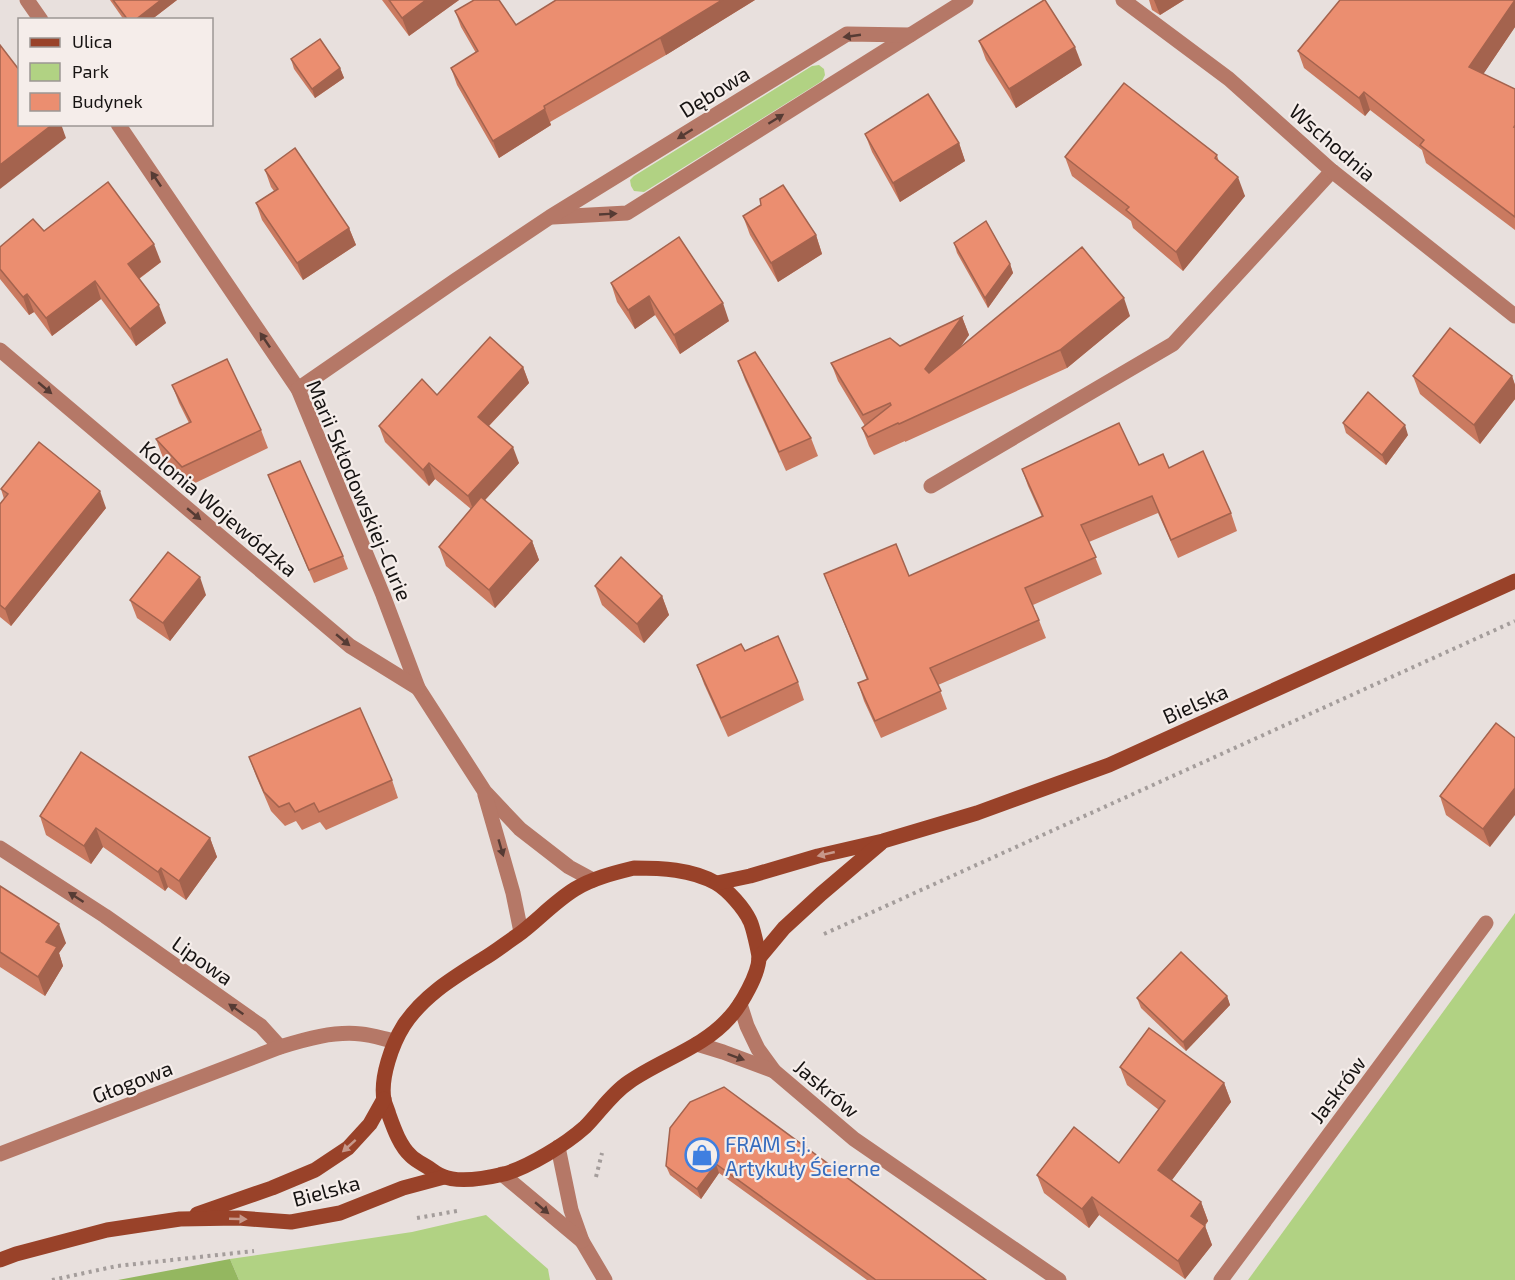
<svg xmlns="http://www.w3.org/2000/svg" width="1515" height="1280" viewBox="0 0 1515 1280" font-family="'Exo 2',sans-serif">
<rect width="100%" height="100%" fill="#e8e0dd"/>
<g fill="#b1d283">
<polygon points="819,65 824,69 825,75 822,81 644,192 634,191 631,186 630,180 634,176 812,66"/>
<polygon points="1515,913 1515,1280 1248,1280"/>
<polygon points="486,1215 548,1269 550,1280 239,1280 230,1259 412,1232"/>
</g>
<polygon fill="#94b760" points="230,1259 239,1280 118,1280"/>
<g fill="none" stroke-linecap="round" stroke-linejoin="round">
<g stroke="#a49d9b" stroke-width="4" stroke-dasharray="3 4.5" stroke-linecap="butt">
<polyline points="824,934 1515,621"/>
<polyline points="596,1177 602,1153"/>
<polyline points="417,1218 457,1211"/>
<polyline points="52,1280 117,1266 254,1251"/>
</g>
<polyline stroke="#b57867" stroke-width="15" points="931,486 1173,344 1332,171"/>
<g stroke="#b57867" stroke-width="15">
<polyline points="27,0 41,20"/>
<polyline points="1123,0 1229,79 1332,171 1515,316"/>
<polyline points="118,124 298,389 383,595 418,688 485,792 520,829 569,867 593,880"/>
<polyline points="553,217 627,213 966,0"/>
<polyline points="0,350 350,646 418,688"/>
<polyline points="298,389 456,280 550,217 847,34 910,35"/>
<polyline points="485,795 513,893 521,932"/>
<polyline points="0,848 105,916 261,1026 280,1047"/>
<polyline points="740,1004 747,1026 758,1049 774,1071 854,1139 1059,1280"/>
<polyline points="697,1044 723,1052 774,1071"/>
<polyline points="558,1147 571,1210 582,1241 605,1280"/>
<path d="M0,1154L280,1047C306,1039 334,1031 361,1034C372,1035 384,1039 394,1041"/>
<polyline points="502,1174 582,1241"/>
<polyline points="1221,1280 1486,923"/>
</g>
<g stroke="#994229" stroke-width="15">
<path d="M634,868C661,868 691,869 716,883C728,890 744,908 750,921C753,927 758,950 759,957C759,974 741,1005 730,1017C703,1048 662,1059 629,1082C611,1094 600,1112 585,1127C566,1144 529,1167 504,1174C487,1178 458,1183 442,1176C437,1174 433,1171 429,1168C423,1164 416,1161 411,1156C400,1146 394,1129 389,1115C388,1110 385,1105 384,1100C380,1078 392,1044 404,1025C424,995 453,978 483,959C495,952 506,943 518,935C537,921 554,902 575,889C593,878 614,873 634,868Z"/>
<polyline points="717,883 750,876 818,856 883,841 977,813 1109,765 1515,581"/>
<polyline points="759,958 784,928 821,894 881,843"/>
<polyline points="197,1214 272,1188 315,1170 348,1148 370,1124 384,1099"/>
<polyline points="0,1260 16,1254 107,1230 180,1219 238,1218 291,1222 340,1213 403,1188 444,1177"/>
</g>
</g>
<g fill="#ca7a60">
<polygon points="110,0 177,0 151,20 124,20"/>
<polygon points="382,0 459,0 409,36"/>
<polygon points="755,0 666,55 550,122 551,125 499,158 457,85 451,68 476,53 461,27 455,11 516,25"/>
<polygon points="1149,0 1184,0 1160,15 1152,10"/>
<polygon points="1515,0 1515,27 1483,74 1515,89 1515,230 1426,163 1422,150 1370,110 1365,116 1304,68 1298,51"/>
<polygon points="979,41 1082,65 1016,108 986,60"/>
<polygon points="291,59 340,68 344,78 315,98 294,69"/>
<polygon points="865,134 959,143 965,161 900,202 872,152"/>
<polygon points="1217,155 1219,162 1245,196 1183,271 1133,228 1131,221 1072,176 1065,157"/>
<polygon points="265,170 349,228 356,245 303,280 262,220 256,203 274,191 271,187"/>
<polygon points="743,216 816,235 822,254 778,282 750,235"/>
<polygon points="44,231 161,262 139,279 166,323 136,346 101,299 52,336 34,312 29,315 0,279 0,247"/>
<polygon points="954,243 1010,264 1013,273 988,308 957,253"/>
<polygon points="611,283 729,321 680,354 655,315 635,329 617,302"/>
<polygon points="1130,316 1067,368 905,442 905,441 874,455 869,446 862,428 865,426 838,381 831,363 900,346 962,317 969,335 960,347"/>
<polygon points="738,361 811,438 818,456 786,471 745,380"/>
<polygon points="523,367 529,383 489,426 519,463 485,500 532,541 539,560 495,608 446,566 439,547 471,509 435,479 429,486 385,442 379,426 437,395"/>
<polygon points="1413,376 1512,376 1515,385 1515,399 1480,444 1420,394"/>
<polygon points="172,385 261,430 268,448 189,486 163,458 156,439 189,423 179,403"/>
<polygon points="1343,423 1408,435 1386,465 1346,433"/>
<polygon points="1139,465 1169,468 1231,513 1237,531 1178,558 1158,513 1089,542 1102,574 1033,605 1046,638 938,685 947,709 881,738 864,701 858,683 867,680 824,574 909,576 1042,517 1028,486 1022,469"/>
<polygon points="268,475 343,556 348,569 314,583"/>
<polygon points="1,489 106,508 11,626 0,617 0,504 4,499"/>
<polygon points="595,586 662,596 669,615 644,643 602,605"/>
<polygon points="206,595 170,641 137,618 130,600"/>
<polygon points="745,651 798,682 804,700 728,737 704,684 697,665"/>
<polygon points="1496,723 1490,847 1446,815 1440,796"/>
<polygon points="249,757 392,780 398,798 326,830 320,822 302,830 296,821 285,826 271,811 256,776"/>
<polygon points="40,816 210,838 217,857 186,900 168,887 165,891 103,847 91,864 46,835"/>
<polygon points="0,886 66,943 59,953 63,966 45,996 0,967"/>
<polygon points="1227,996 1230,1005 1186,1051 1141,1008 1137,998"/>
<polygon points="1120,1067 1224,1083 1231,1102 1172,1180 1201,1202 1208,1221 1205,1226 1212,1245 1185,1279 1099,1215 1089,1228 1044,1193 1037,1175 1119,1163 1159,1110 1127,1085"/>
<polygon points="670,1128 986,1280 867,1280 719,1173 701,1199 670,1175 666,1166"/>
</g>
<g fill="#a4634e">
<polygon points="161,0 177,0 151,20 135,20"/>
<polygon points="426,0 459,0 409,36 402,18"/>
<polygon points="722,0 755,0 666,55 660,38"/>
<polygon points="1154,0 1184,0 1160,15"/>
<polygon points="1515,0 1515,27 1476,85 1469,67"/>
<polygon points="1075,47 1082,65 1016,108 1009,89"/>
<polygon points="340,68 344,78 315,98 312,89"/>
<polygon points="1364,92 1370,110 1365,116 1359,98"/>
<polygon points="545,109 551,125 499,158 493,141"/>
<polygon points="53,124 61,124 66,138 0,189 0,165"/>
<polygon points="959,143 965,161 900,202 893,183"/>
<polygon points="1238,177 1245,196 1183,271 1176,252"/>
<polygon points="349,228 356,245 303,280 297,263"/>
<polygon points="816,235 822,254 778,282 771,263"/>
<polygon points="154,244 161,262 134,282 128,264"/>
<polygon points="1010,264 1013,273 988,308 985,298"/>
<polygon points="95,281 101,299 52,336 46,318"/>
<polygon points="27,294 34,312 29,315 23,297"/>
<polygon points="649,296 655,315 635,329 628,310"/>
<polygon points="1124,298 1130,316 1067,368 1060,350"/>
<polygon points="723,303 729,321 680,354 674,335"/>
<polygon points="159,305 166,323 136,346 130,329"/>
<polygon points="962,317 969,335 932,387 925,369"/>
<polygon points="523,367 529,383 483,432 478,417"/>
<polygon points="1512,376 1515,385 1515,399 1480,444 1474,425"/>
<polygon points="1405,425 1408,435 1386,465 1382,455"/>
<polygon points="513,447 519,463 474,512 468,496"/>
<polygon points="429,463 435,479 429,486 423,470"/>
<polygon points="100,491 106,508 11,626 5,609"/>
<polygon points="532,541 539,560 495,608 489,590"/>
<polygon points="200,577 206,595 170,641 163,623"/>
<polygon points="662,596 669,615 644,643 637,624"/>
<polygon points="1515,788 1515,815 1490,847 1483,829"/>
<polygon points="96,828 103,847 91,864 84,846"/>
<polygon points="210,838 217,857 186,900 179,881"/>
<polygon points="161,868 168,887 165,891 158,872"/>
<polygon points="59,924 66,943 59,953 63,966 45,996 38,977 46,942"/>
<polygon points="1227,996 1230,1005 1186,1051 1183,1042"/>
<polygon points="1224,1083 1231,1102 1165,1189 1158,1170"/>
<polygon points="716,1164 719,1173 701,1199 697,1189"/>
<polygon points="1092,1197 1099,1215 1089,1228 1082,1209"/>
<polygon points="1201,1202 1208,1221 1198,1234 1191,1216"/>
<polygon points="1205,1226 1212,1245 1185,1279 1178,1261"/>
</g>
<g fill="#eb8e70" stroke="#a4634e" stroke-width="1.5">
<polygon points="113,0 161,0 135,20 128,20"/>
<polygon points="389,0 426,0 402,18"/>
<polygon points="474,0 499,0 516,25 556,0 722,0 660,38 544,106 545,109 493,141 451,68 478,51 455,11"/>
<polygon points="1044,0 1045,0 1075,47 1009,89 979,41"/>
<polygon points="1340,0 1515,0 1469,67 1515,89 1515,125 1514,127 1515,127 1515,217 1420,145 1424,140 1364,92 1359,98 1298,51"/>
<polygon points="320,39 340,68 312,89 291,59"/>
<polygon points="0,45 20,71 20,124 53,124 0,165"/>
<polygon points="1124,83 1217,155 1215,158 1238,177 1176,252 1126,210 1129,207 1065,157"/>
<polygon points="928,94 959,143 893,183 865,134"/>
<polygon points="295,148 349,228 297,263 256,203 278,189 265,170"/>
<polygon points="108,182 154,244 128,264 159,305 130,329 95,281 46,318 27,294 23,297 0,269 0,247 33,219 44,231"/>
<polygon points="783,185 816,235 771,263 743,216 761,205 760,199"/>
<polygon points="986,221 1010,264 985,298 954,243"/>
<polygon points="679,237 723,303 674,335 649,296 628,310 611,283"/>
<polygon points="1082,247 1124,298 1060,350 899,424 898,423 868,437 862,428 891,405 890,403 863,415 831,363 890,338 900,346 962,317 925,369 929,373"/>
<polygon points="1450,328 1512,376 1474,425 1413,376"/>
<polygon points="490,337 523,367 478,417 513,447 468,496 429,463 423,470 379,426 422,379 437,395"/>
<polygon points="755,352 811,438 779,452 738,361"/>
<polygon points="227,359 261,430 182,467 156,439 191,422 172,385"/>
<polygon points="1368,392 1405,425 1382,455 1343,423"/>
<polygon points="1119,423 1139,465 1163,454 1169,468 1203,451 1231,513 1171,540 1152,496 1081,525 1096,557 1025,588 1039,620 930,668 941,691 875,721 858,683 868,679 824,574 896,544 909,576 1043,516 1022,469"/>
<polygon points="39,442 100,491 5,609 0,605 0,504 8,494 1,489"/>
<polygon points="300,461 343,556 309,570 268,475"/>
<polygon points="481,497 532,541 489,590 439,547"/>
<polygon points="168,552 200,577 163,623 130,600"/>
<polygon points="621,557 662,596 637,624 595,586"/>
<polygon points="778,636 798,682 721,718 697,665 741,644 745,651"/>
<polygon points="360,708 392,780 319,812 314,803 295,812 289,803 279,807 264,792 249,757"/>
<polygon points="1496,723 1515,738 1515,788 1483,829 1440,796"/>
<polygon points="81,752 210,838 179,881 161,868 158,872 96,828 84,846 40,816"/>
<polygon points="0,886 59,924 46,942 57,947 38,977 0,952"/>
<polygon points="1181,952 1227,996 1183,1042 1137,998"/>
<polygon points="1149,1028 1224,1083 1158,1170 1201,1202 1191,1216 1205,1226 1178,1261 1092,1197 1082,1209 1037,1175 1074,1127 1119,1163 1165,1101 1120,1067"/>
<polygon points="724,1087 986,1280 876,1280 716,1164 697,1189 666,1166 670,1128 690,1102"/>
</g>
<defs><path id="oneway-solid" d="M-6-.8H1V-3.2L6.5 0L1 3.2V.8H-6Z" transform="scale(1.5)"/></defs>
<g fill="#563b34">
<use href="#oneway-solid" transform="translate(852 36) rotate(172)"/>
<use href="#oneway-solid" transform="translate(776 119) rotate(-32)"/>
<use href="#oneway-solid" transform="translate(685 134) rotate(148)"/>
<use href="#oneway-solid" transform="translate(156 179) rotate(-124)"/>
<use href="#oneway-solid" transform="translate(608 214) rotate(-3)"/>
<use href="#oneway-solid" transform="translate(265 340) rotate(-124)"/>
<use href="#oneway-solid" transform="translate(45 388) rotate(40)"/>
<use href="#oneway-solid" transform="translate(194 514) rotate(40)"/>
<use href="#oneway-solid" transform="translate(343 640) rotate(40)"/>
<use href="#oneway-solid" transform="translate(501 848) rotate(74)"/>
<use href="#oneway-solid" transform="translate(76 897) rotate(-147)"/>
<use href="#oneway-solid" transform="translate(236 1009) rotate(-145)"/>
<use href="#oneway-solid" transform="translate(736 1057) rotate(20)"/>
<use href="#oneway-solid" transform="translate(542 1208) rotate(40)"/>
</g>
<g fill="#c7988a">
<use href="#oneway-solid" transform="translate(826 854) rotate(167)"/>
<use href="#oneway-solid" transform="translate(349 1146) rotate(138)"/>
<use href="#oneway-solid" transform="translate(238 1219) rotate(2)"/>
</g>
<defs>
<g id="shop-ring" transform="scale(1.725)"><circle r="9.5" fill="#f5edea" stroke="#3f7fe0" stroke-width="1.5"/><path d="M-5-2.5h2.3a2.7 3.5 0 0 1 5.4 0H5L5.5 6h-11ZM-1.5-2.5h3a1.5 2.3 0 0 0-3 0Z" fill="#3f7fe0"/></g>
</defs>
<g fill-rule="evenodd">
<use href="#shop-ring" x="702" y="1155"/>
</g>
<g text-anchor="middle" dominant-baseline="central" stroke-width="4.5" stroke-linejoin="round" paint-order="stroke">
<g font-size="21" fill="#161312" stroke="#f5edea">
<text transform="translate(714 91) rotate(-32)">Dębowa</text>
<text transform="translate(1333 142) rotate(41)">Wschodnia</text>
<text transform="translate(360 490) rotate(67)">Marii Skłodowskiej-Curie</text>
<text transform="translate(219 508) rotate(40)">Kolonia Wojewódzka</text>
<text transform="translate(1195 703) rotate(-24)">Bielska</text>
<text transform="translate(203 960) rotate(35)">Lipowa</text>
<text transform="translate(132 1081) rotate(-21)">Głogowa</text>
<text transform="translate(827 1088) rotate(40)">Jaskrów</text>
<text transform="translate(1337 1089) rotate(-53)">Jaskrów</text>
<text transform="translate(326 1190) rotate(-15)">Bielska</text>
</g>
<g font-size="21" fill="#366cbe" stroke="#f5edea" text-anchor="start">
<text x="725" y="1143">FRAM s.j.<tspan x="725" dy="24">Artykuły Ścierne</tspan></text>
</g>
</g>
<rect x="18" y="18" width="195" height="108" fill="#f5edea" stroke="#9c9694" stroke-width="1.5"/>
<rect x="30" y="38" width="30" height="9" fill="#994229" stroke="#9c9694" stroke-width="1.5"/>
<text x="72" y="48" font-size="18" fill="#161312">Ulica</text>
<rect x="30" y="63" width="30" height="18" fill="#b1d283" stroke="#9c9694" stroke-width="1.5"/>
<text x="72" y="78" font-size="18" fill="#161312">Park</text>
<rect x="30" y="93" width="30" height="18" fill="#eb8e70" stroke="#9c9694" stroke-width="1.5"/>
<text x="72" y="108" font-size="18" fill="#161312">Budynek</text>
</svg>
